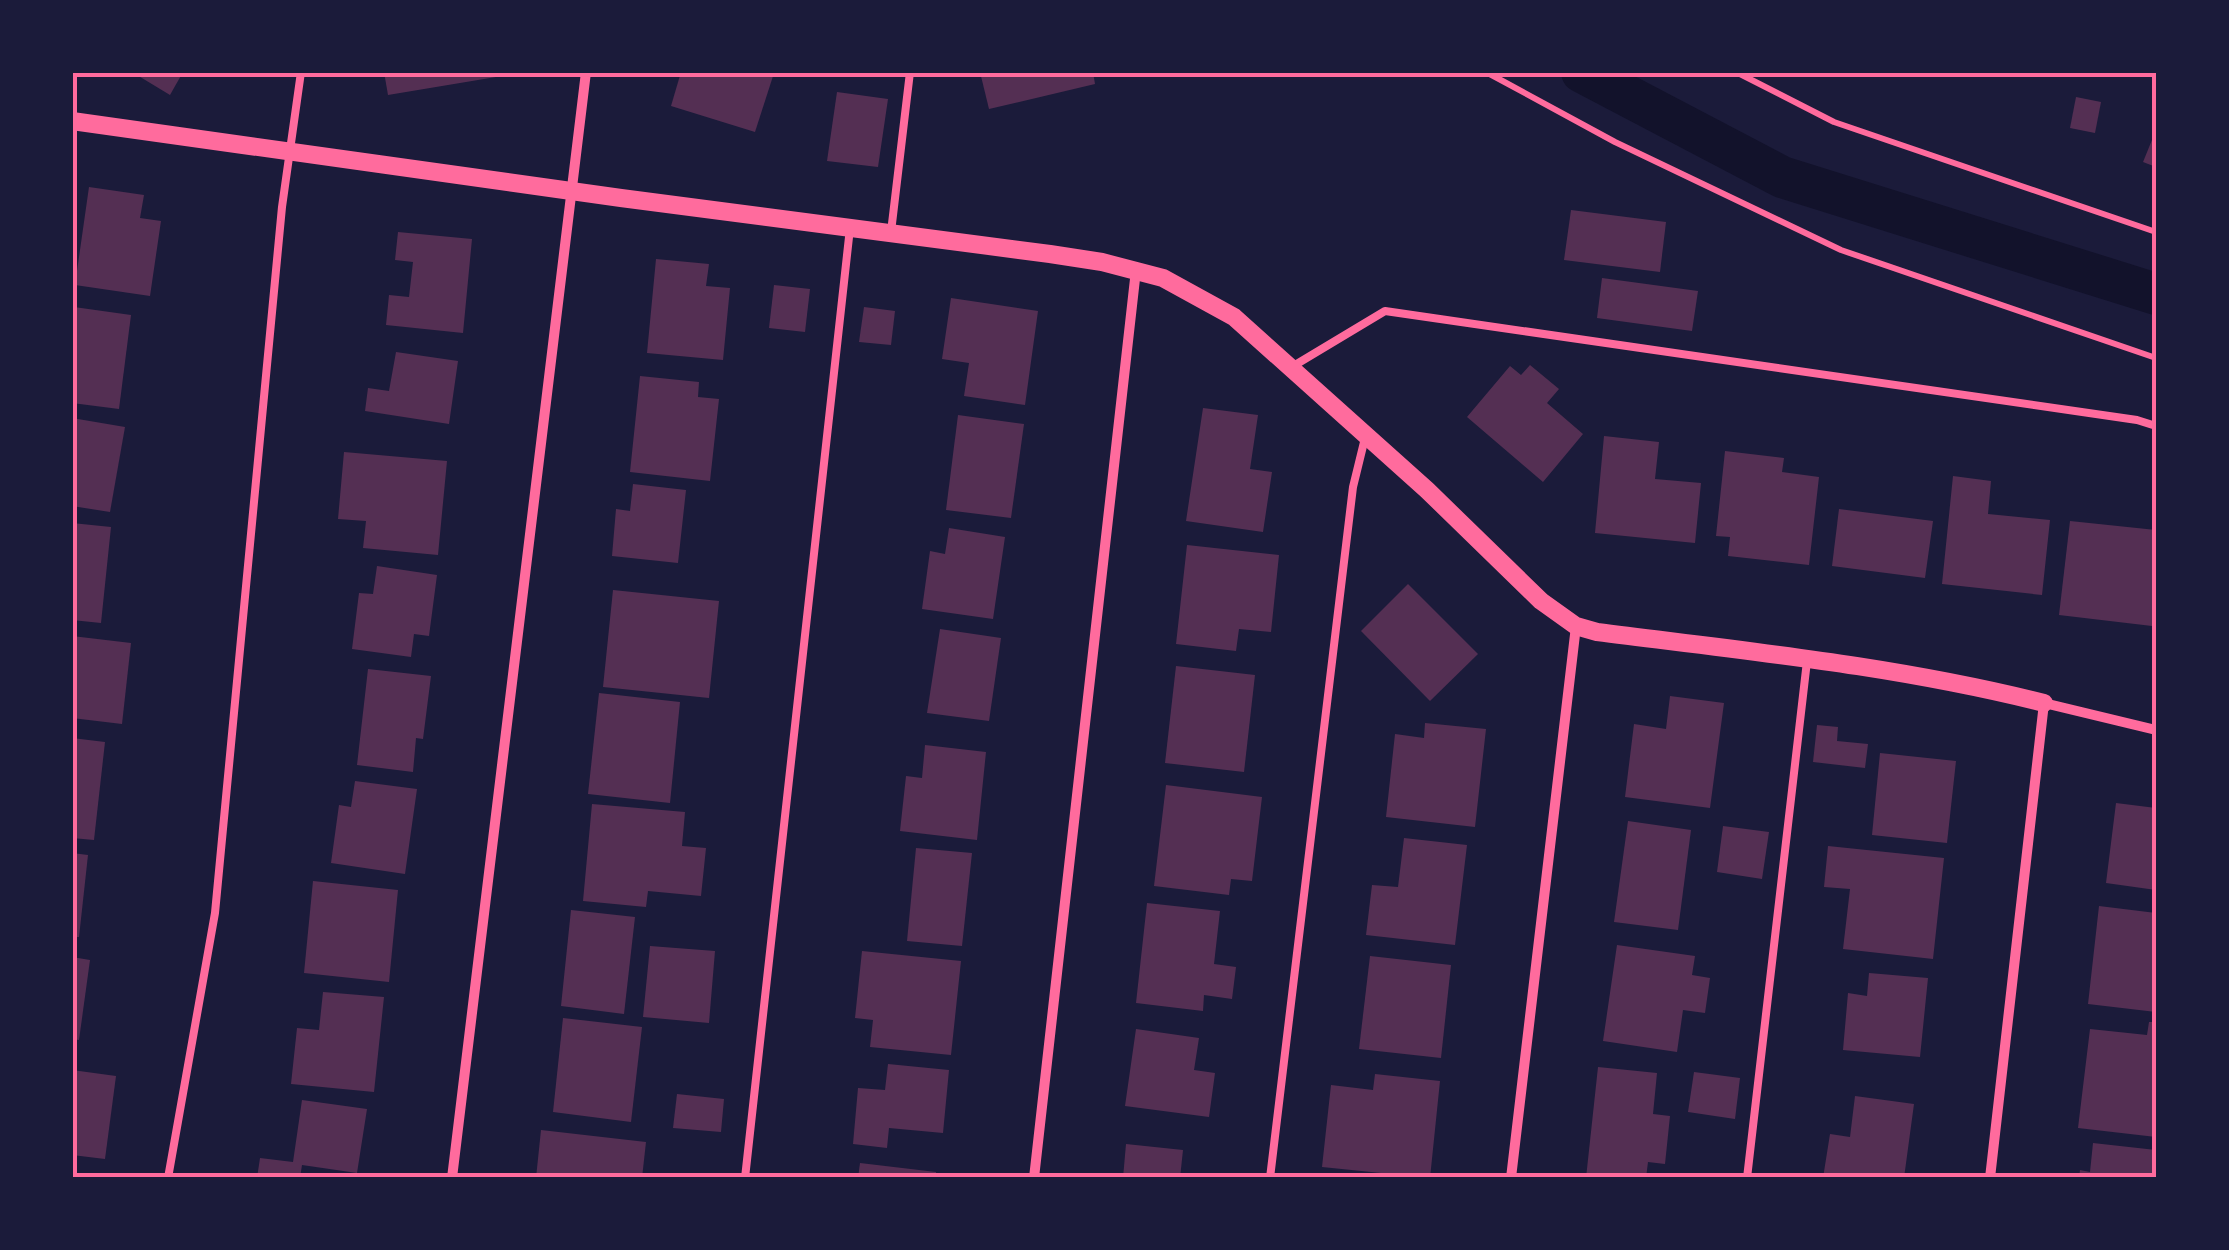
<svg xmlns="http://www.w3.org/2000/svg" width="2229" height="1250" viewBox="0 0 2229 1250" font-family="'Public Sans',sans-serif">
<rect width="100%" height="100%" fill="#1b1b3a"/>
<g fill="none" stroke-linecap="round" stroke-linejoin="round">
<polyline stroke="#12122b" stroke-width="42" points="1582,72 1782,177 2156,294"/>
</g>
<g fill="#542f53">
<polygon points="132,72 183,72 170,95"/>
<polygon points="384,72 495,72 496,77 388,95"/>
<polygon points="681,72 774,73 755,132 671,106"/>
<polygon points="980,72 1093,72 1095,84 989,109"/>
<polygon points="837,92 888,99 878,167 827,161"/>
<polygon points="2076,97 2101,102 2095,133 2070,128"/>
<polygon points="2156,130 2156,167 2143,162"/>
<polygon points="89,187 144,195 140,218 161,221 150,296 75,285"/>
<polygon points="1571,210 1666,222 1660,272 1564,260"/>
<polygon points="398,232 472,239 463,333 386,325 389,295 409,297 413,262 395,260"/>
<polygon points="656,259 709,264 706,286 730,288 723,360 647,353"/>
<polygon points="1602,278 1698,291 1692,331 1597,318"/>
<polygon points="774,285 810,289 805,332 769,328"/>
<polygon points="951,298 1038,311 1025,405 964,396 969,363 942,359"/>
<polygon points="74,307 131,315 119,409 72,403"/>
<polygon points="864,307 895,311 891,345 859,342"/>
<polygon points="396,352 458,361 449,424 365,411 368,388 389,391"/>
<polygon points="1530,365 1559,389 1547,403 1583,434 1543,482 1467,417 1510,366 1521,375"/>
<polygon points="640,376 699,382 698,397 719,399 710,481 630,472"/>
<polygon points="1203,408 1258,415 1250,469 1272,472 1263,532 1186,521"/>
<polygon points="958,415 1024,424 1011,518 946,510"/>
<polygon points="72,418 125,427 110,512 72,506"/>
<polygon points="1604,436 1659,442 1655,479 1701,483 1695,543 1595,533"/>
<polygon points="1725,451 1784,458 1782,472 1819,477 1809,565 1728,556 1730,537 1716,536"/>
<polygon points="344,452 447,461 438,555 363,548 366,521 338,519"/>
<polygon points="1953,476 1991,481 1988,514 2050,520 2042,595 1942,584"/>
<polygon points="633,484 686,490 678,563 612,556 616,509 630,511"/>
<polygon points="1839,509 1933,521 1925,578 1832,566"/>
<polygon points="2070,521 2156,530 2156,584 2152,626 2059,615"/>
<polygon points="72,523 111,527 101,623 72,620"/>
<polygon points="949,528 1005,537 993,619 922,609 930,551 945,554"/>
<polygon points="1187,545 1279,555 1271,632 1239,629 1236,651 1176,644"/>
<polygon points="377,566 437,575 429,636 414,634 411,657 352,649 359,593 373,594"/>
<polygon points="1408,584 1478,654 1430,701 1361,631"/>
<polygon points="613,590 719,601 709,698 603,687"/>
<polygon points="940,629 1001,638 989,721 927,713"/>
<polygon points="72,636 131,643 122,724 72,718"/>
<polygon points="1176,666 1255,675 1244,772 1165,763"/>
<polygon points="368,669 431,676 423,739 416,738 413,772 357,765"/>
<polygon points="599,693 680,702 670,803 588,794"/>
<polygon points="1670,696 1724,703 1710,808 1625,797 1634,724 1666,729"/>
<polygon points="1425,723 1486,729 1475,827 1386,817 1395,734 1424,738"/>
<polygon points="1817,725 1838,727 1837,741 1868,744 1865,768 1813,762"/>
<polygon points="72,738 105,742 94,840 72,838"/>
<polygon points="925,745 986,752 977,840 900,831 906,776 922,778"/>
<polygon points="1880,753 1956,761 1947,843 1872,835"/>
<polygon points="355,781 417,789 405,874 331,863 339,805 351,807"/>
<polygon points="1166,785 1262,797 1252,881 1231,879 1229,895 1154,886"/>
<polygon points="2116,803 2156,808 2156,890 2106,883"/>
<polygon points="592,804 685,812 682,846 706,848 701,896 648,891 646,907 583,901"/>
<polygon points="1628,821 1691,830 1678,930 1614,922"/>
<polygon points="1723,826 1769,832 1762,879 1717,872"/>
<polygon points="1404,838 1467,845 1455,945 1366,935 1372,885 1398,887"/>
<polygon points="1828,846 1944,858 1933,959 1843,949 1850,889 1824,887"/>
<polygon points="916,848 972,853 962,946 907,941"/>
<polygon points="72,853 88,855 79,937 72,937"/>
<polygon points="313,881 398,890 389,982 304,973"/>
<polygon points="1147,903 1220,911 1214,964 1236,967 1232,999 1204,995 1203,1011 1136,1003"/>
<polygon points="2099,906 2156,913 2152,952 2156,952 2156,1012 2088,1004"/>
<polygon points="571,910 635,917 624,1014 561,1006"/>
<polygon points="1617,945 1695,956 1692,975 1710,978 1705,1013 1683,1010 1677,1052 1603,1041"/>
<polygon points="650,946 715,951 709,1023 643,1017"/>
<polygon points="862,951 961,961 951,1055 870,1047 873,1020 855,1018"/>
<polygon points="1370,956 1451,965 1441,1058 1359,1049"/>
<polygon points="72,957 90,960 79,1040 72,1039"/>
<polygon points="1869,973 1928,978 1920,1057 1843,1050 1848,993 1867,996"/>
<polygon points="323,992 384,997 374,1092 291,1084 297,1028 319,1030"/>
<polygon points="563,1018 642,1027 631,1122 553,1112"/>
<polygon points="2149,1022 2156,1022 2156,1137 2078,1128 2090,1029 2147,1035"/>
<polygon points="1136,1029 1199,1038 1194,1070 1215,1073 1209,1117 1125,1106"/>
<polygon points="888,1064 949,1070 943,1133 889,1128 887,1148 853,1144 858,1088 885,1090"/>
<polygon points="1598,1067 1657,1073 1653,1114 1670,1116 1665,1164 1648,1162 1646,1178 1586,1178"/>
<polygon points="72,1070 116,1076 105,1159 72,1155"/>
<polygon points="1694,1072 1740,1078 1735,1119 1688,1112"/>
<polygon points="1375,1074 1440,1081 1430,1178 1322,1167 1331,1085 1373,1090"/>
<polygon points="677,1094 724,1099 721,1132 673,1128"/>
<polygon points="1855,1096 1914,1104 1904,1178 1823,1178 1830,1134 1850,1137"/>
<polygon points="302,1100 367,1109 357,1173 302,1165 300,1178 257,1178 260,1158 293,1162"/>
<polygon points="541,1130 646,1142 642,1178 536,1178"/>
<polygon points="2093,1143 2156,1150 2156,1178 2079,1178 2080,1170 2090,1172"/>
<polygon points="1126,1144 1183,1150 1180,1178 1123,1178"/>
<polygon points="860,1163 936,1172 936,1178 858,1178"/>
</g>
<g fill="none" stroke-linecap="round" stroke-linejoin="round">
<g stroke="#ff6b9d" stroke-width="6">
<polyline points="1486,72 1615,142 1841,250 2156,358"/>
<polyline points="1736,72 1834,122 2156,232"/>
</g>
<g stroke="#ff6b9d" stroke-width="8">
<polyline points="891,232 910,72"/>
<polyline points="1290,368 1385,311 2137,420 2156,426"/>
<polyline points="168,1178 215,913 282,207 301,72"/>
<polyline points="745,1178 850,228"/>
<polyline points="1270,1178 1353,487 1365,438"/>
<polyline points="1747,1178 1807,661"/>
</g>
<g stroke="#ff6b9d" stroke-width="10">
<polyline points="452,1178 586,72"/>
<polyline points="1034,1178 1136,270"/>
<polyline points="1511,1178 1576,626"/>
<polyline points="1990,1178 2044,703 2156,730"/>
</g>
<path stroke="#ff6b9d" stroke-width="18" d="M72,121L621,198L1050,254L1102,262L1163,278L1234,317L1427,490L1541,601L1576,626L1597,632C1746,651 1898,666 2044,703"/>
</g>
<rect width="2229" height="1250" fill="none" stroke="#1b1b3a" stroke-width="150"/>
<rect x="75" y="75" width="2079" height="1100" fill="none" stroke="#ff6b9d" stroke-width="4"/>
</svg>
